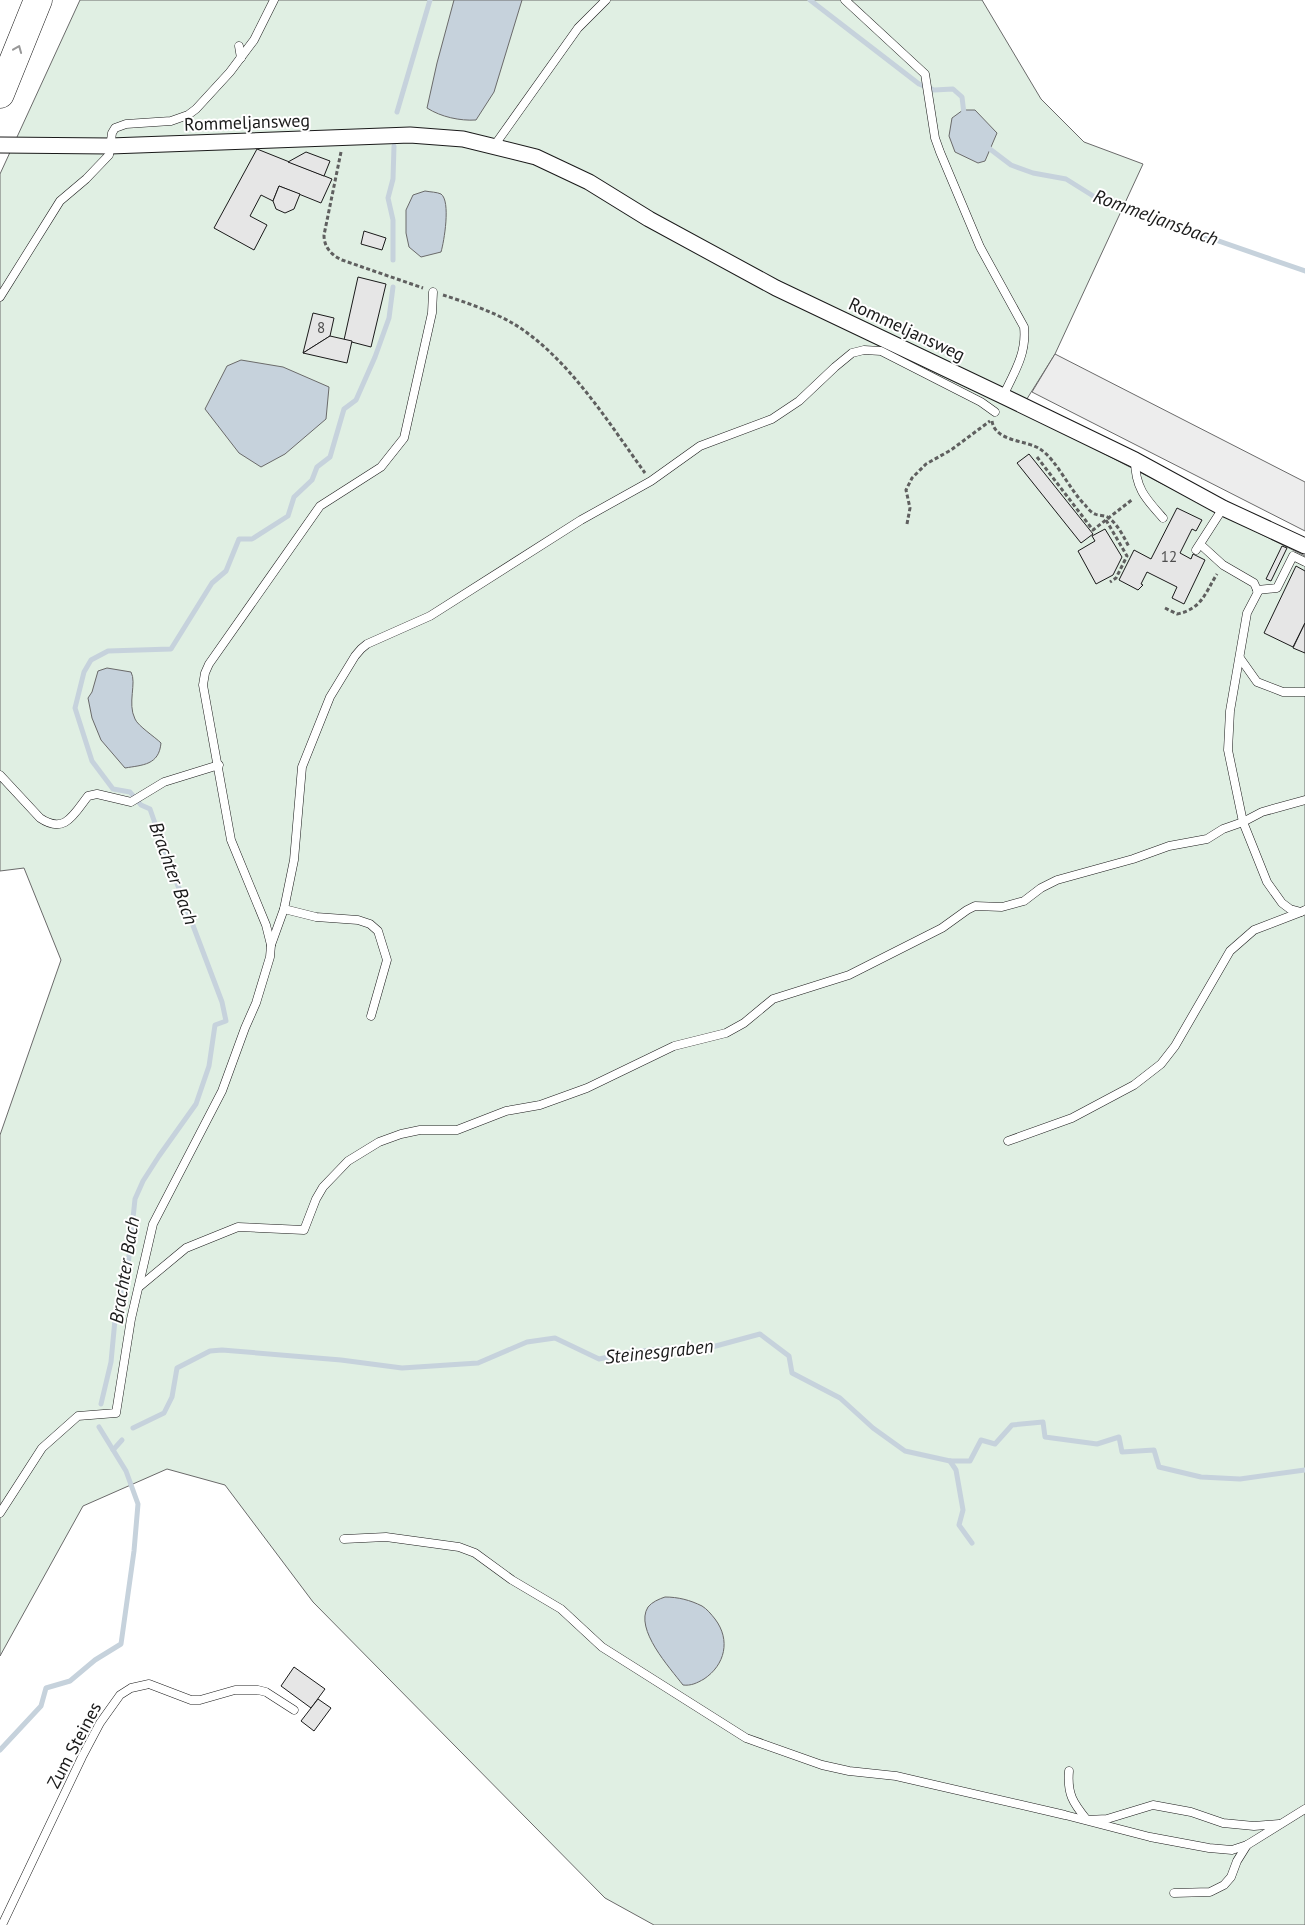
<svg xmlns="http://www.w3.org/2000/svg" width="1305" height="1925" viewBox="0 0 1305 1925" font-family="'PT Sans',sans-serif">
<rect width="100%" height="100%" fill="#fff"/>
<path fill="#e0efe3" stroke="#6a6a6a" d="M80,0H982L1041,99L1084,142L1143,164L1055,354L1020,410C1115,459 1209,509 1305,556V1925H654L605,1898L313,1602L225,1485L167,1469L83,1506L0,1656V1135L61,960L24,868L0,871V174Z"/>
<polygon fill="#ededed" stroke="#6a6a6a" points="1055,354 1305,482 1305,531 1032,392"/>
<g fill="#c6d2dc" stroke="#6a6a6a">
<path d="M454,0H522L494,92L476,120C460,121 441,117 427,108L437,63Z"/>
<polygon points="963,110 975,110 997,133 985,161 978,163 955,152 949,136 952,118"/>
<path d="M425,191C430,192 437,192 441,194C451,201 444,242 441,252L421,257L409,247L406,233V210L413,195Z"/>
<polygon points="241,360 283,367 329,387 326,419 285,454 261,467 239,453 205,409 227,366"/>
<path d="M107,668L131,672C137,683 127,703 135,719C138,726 155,737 161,743C159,765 143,765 125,768L101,740L92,718L88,698L92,692L98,671Z"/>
<path d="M665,1597C678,1597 690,1600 702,1606C707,1609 711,1614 715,1619C731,1640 725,1665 704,1679C697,1683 691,1686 683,1685C670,1668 634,1629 648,1607C652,1602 659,1599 665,1597Z"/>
</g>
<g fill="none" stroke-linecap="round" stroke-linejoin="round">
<g stroke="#c6d2dc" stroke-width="5">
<polyline points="810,0 919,84 934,90 953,89 962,97 964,114"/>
<polyline points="397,112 430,0"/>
<polyline points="986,146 1011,165 1033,173 1066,179 1098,199 1305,271"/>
<polyline points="393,260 393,220 388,198 393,179 394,146"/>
<polyline points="101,1404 111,1362 116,1309 128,1266 135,1199 143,1181 159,1156 196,1104 209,1066 215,1025 226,1021 222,1002 164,849 150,809 141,805 130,792 113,789 92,761 75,708 84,672 91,660 108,651 171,649 212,583 226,571 239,539 252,539 288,516 294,497 312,480 317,467 330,457 344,409 356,400 375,357 389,318 393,287"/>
<polyline points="133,1428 164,1413 172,1397 177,1368 210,1351 222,1350 341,1360 402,1368 478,1363 527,1342 555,1338 599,1359 631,1352 684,1347 701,1350 760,1334 789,1356 792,1373 840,1398 873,1428 905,1451 950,1461 970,1461 981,1440 995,1444 1012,1425 1043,1422 1045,1437 1097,1444 1119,1437 1122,1452 1154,1450 1159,1467 1201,1477 1240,1479 1305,1470"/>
<polyline points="113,1450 122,1440"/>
<polyline points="950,1461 956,1470 963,1510 959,1525 972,1543"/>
<polyline points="0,1750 41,1706 46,1688 70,1681 95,1660 121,1644 134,1551 138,1504 126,1471 99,1427"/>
</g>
</g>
<g fill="#e6e6e6" stroke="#1a1a1a">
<polygon points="257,149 332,179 321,203 279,186 273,201 261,195 250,216 267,225 254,250 214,228"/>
<polygon points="306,152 330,161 324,176 288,162"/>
<polygon points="279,186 300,194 294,209 285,213 276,209 273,201"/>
<polygon points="364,231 386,238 382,250 361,244"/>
<polygon points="358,277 386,284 371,347 344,340"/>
<polygon points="313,313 334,318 330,336 303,353"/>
<polygon points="330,336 352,341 347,363 303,353"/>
<polygon points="1029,454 1093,534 1081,543 1017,463"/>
<polygon points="1177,508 1202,520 1196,531 1192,529 1180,553 1191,559 1193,554 1205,560 1184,604 1172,598 1177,587 1147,572 1141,584 1143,585 1138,590 1119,580 1134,550 1151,559"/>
<polygon points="1105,529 1122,557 1113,575 1096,584 1078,551 1095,541 1092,536"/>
<polygon points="1282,546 1287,548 1271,581 1266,579"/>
<polygon points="1296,566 1305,571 1305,623 1293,647 1264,633"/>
<polygon points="1305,623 1305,653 1293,648"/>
<polygon points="294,1667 325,1689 311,1708 281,1686"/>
<polygon points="318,1699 331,1708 314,1731 301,1721"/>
</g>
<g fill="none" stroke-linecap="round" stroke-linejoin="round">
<g stroke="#1a1a1a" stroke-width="9">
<g id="service">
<path d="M845,0L925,74L935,138L940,152L980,247L1024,327C1027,353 1014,373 1003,396"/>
<polyline points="239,46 241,58"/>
<polyline points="494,146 578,28 606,0"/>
<polyline points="0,297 60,201 86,179 109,155 112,133 115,128 126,124 171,121 188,115 196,109 230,72 254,40 274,0"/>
<path d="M1135,460C1135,488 1146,499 1163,518"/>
<polyline points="1201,545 1223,565 1254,583 1258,592 1247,613 1230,711 1228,750 1243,822 1267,882 1282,903 1290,909 1301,912 1305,910"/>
<polyline points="1196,550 1223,508"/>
<polyline points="1257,590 1277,588 1293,556 1305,562"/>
<polyline points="1240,658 1257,682 1283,692 1305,692"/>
<path d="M0,775L40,818C65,835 74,814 88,796L97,794L131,802L164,782L219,765"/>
<polyline points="284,909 316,917 358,920 370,924 378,931 387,960 371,1016"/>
<polyline points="271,945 284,909 294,860 302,767 330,697 355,656 361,649 367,644 430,616 581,520 651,481 700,446 772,419 799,401 835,367 852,353 864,350 881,351 981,402 995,412"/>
<polyline points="1008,1141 1072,1118 1134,1085 1161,1064 1175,1046 1230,951 1254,930 1301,912"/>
<polyline points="139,1287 186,1248 238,1227 304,1230 316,1199 323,1187 348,1161 379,1142 401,1134 420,1130 457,1130 506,1111 540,1105 587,1088 674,1046 726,1033 744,1023 773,999 849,975 942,928 967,910 975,906 1002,907 1024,901 1041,888 1057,880 1133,859 1169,846 1207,839 1223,829 1243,822 1262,812 1305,800"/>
<polyline points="0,1513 42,1448 78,1416 116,1413 131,1319 153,1224 222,1091 245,1028 256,1003 270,957 271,945 266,925 231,840 203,685 205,673 209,664 320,506 381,467 404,438 432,313 433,292"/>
<polyline points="344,1539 386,1537 459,1547 475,1553 512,1580 561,1609 602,1647 746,1738 822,1765 849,1771 896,1776 1065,1815 1150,1837 1209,1848 1232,1850 1247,1845 1305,1809"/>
<path d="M1069,1771C1067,1794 1073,1803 1087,1820L1107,1819L1153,1805L1191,1812L1223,1823L1254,1826L1279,1824"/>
<polyline points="1174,1893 1210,1892 1224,1885 1231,1877 1237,1861 1247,1845"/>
<polyline points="2,1925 82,1757 100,1723 120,1695 131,1688 149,1684 191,1700 200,1700 235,1690 258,1690 266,1692 294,1710"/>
</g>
</g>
<g stroke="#1a1a1a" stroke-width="17">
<polyline id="minor" points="0,145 110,146 410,135 463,139 536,157 589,182 649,219 776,288 1003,396 1135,460 1223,508 1305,546"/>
</g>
<g stroke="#1a1a1a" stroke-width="29">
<polyline id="motorway" points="0,94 38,0"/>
</g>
<g stroke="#5f5f5f" stroke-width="3" stroke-dasharray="4 2.5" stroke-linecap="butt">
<path d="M341,152L324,235C324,247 331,255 342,260L423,288"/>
<path d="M443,295C465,302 494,312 514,324C568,357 608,422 645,473"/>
<path d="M992,421C995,442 1027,440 1040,449C1057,460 1070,491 1086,506C1088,509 1092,513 1095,514C1099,516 1105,515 1109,518C1118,525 1124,537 1129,547"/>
<polyline points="1037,457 1093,530 1133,499"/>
<polyline points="1106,520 1127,556 1116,578 1110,582"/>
<polyline points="907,524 910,508 906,490 912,478 926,464 951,450 990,421"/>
<path d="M1165,608L1177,614C1202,609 1205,593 1217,574"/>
</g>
<use href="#service" stroke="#fff" stroke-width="8"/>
<use href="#minor" stroke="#fff" stroke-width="15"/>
<use href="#motorway" stroke="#fff" stroke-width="28"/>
</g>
<defs><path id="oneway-chevron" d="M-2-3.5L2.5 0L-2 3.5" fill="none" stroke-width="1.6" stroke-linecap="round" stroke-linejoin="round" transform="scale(1.25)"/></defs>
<use stroke="#989898" href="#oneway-chevron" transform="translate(18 49) rotate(-68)"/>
<g text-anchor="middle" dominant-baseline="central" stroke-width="4" stroke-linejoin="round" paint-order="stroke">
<g font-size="15" fill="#4d4d4d">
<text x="321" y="327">8</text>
<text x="1169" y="556">12</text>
</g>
<g font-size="18" fill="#1a1a1a" stroke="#fff">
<text transform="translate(247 122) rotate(-2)">Rommeljansweg</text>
<text transform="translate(907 329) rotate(25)">Rommeljansweg</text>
<text transform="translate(74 1745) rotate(-62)">Zum Steines</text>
</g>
<g font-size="19" font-style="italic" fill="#1a1a1a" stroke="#fff">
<text transform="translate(1156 217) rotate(20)">Rommeljansbach</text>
<text transform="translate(174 873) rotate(70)">Brachter Bach</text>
<text transform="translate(124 1270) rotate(-81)">Brachter Bach</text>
<text transform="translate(659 1351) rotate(-6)">Steinesgraben</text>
</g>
</g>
</svg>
